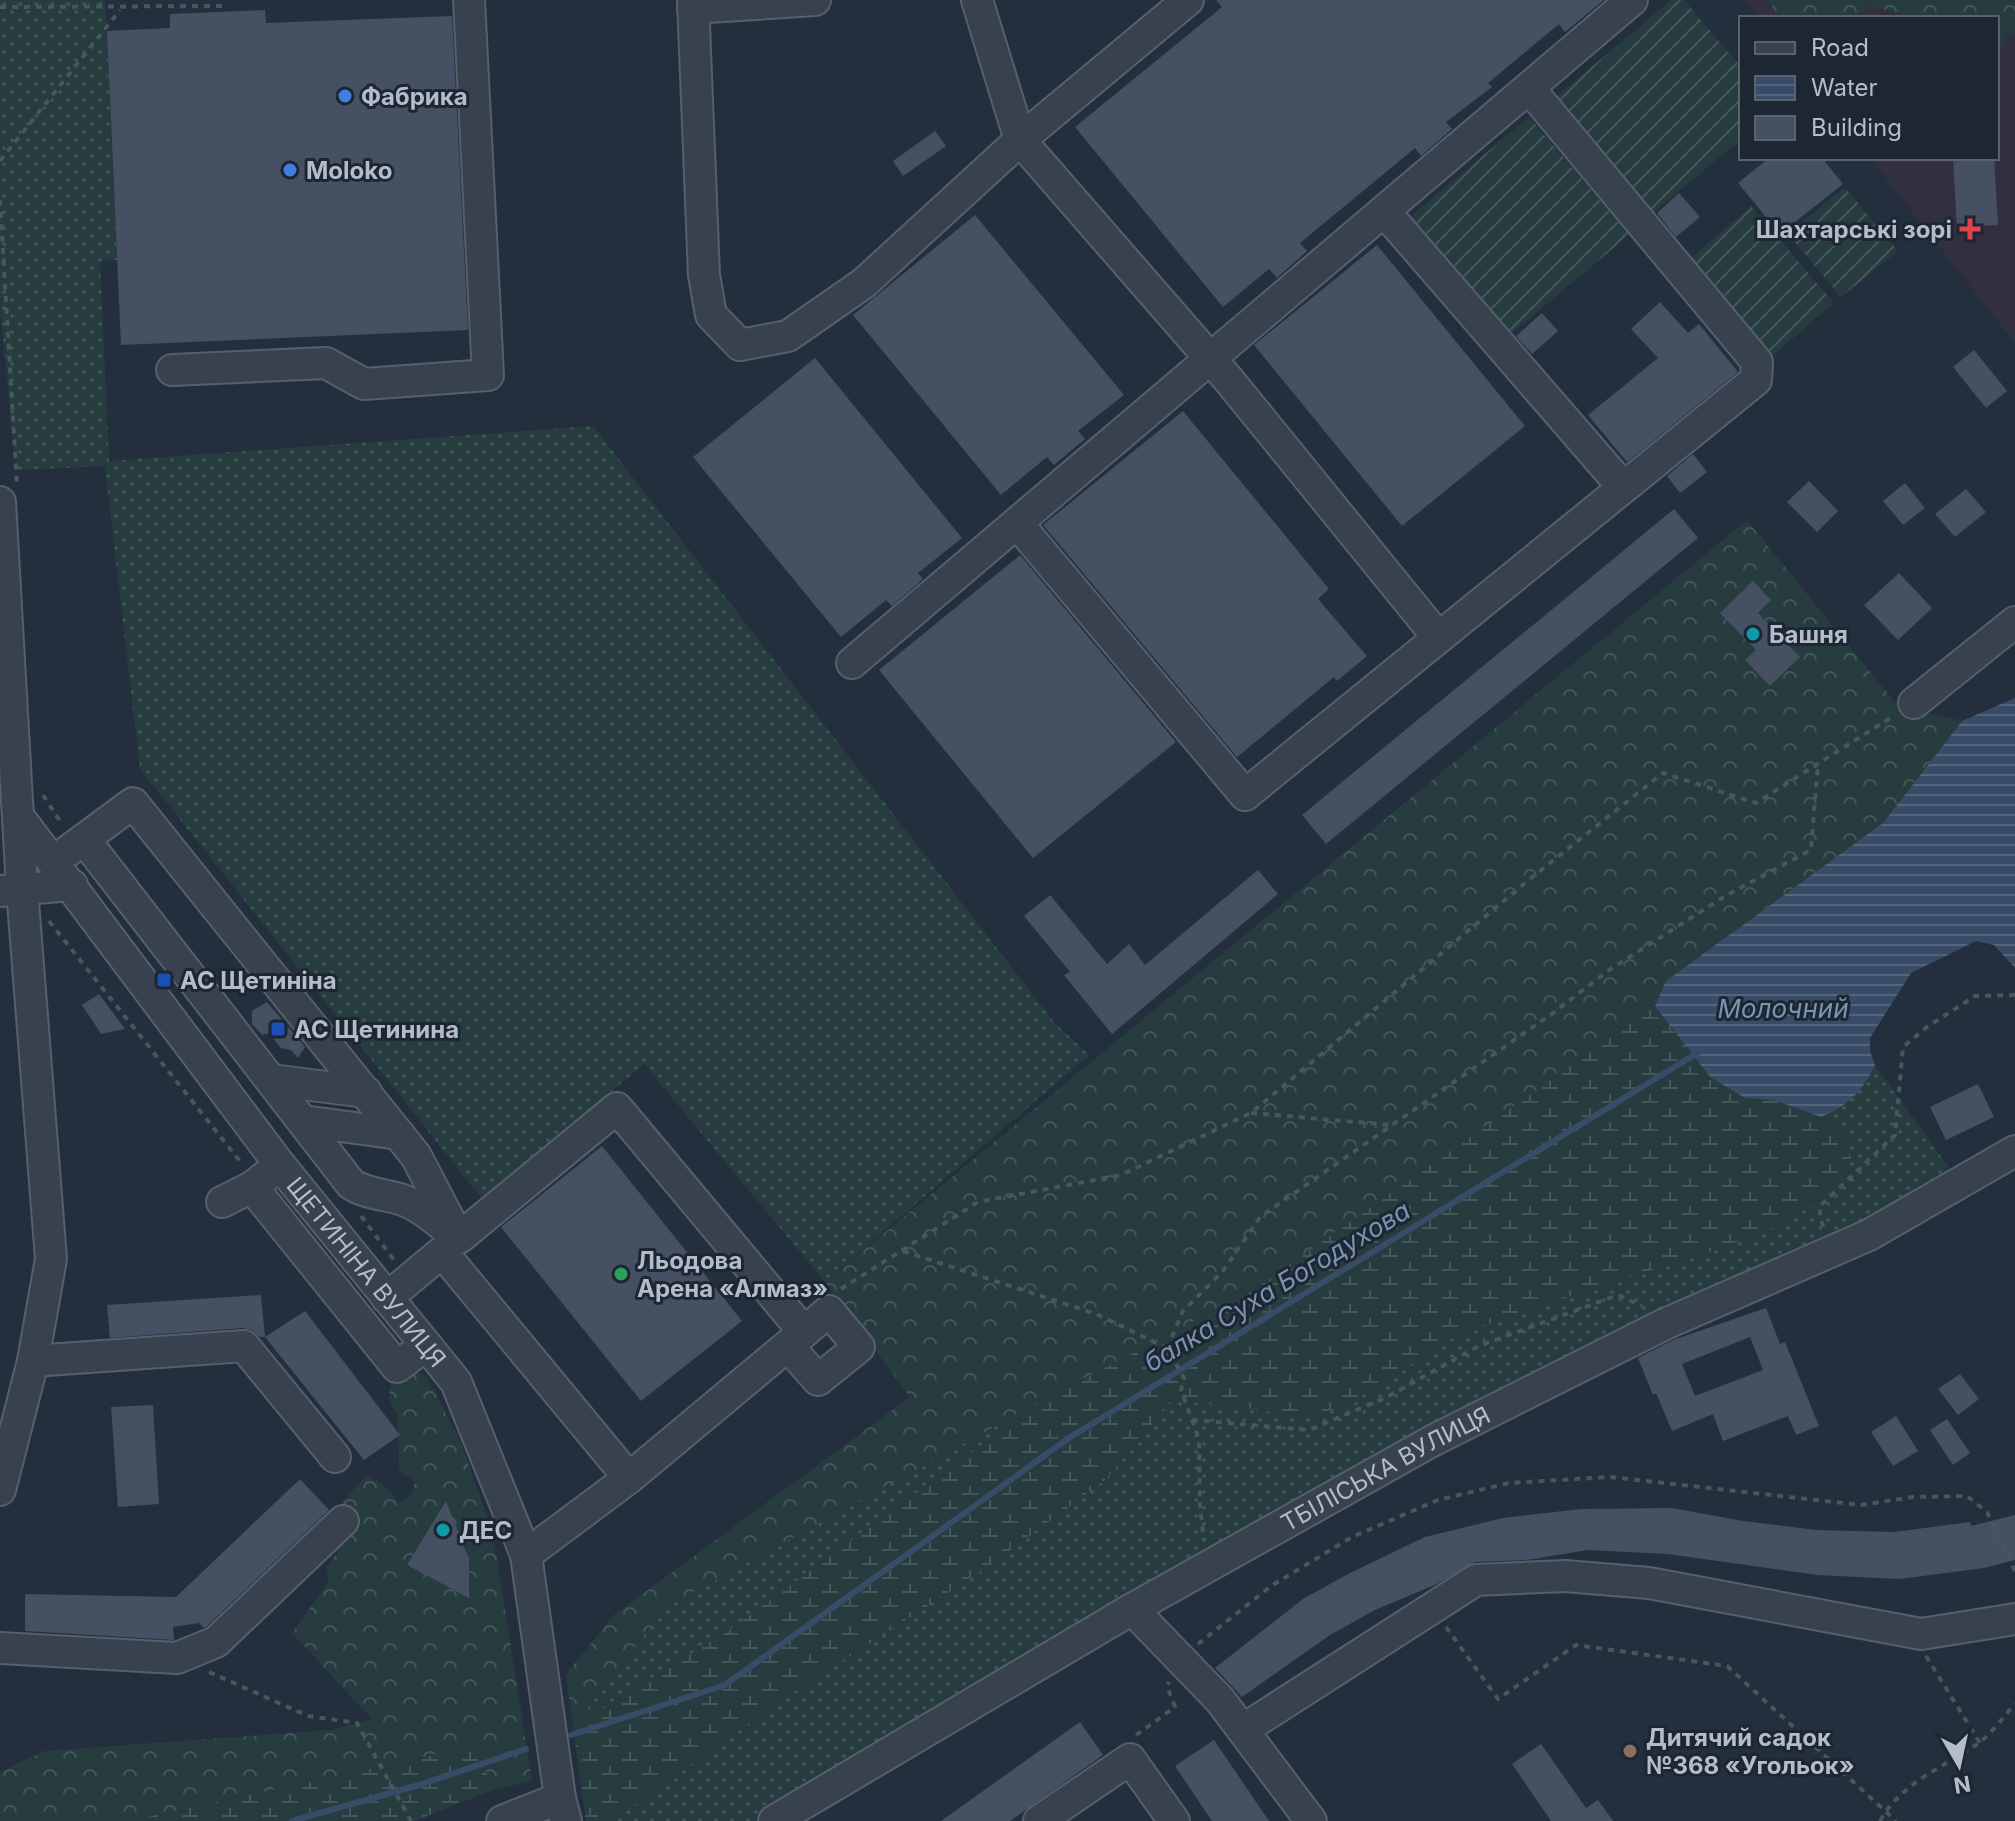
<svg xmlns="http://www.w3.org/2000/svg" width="2015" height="1821" viewBox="0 0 2015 1821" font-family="Inter,sans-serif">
<defs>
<pattern id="grass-dots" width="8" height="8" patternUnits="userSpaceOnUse" patternTransform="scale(2)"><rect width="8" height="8" fill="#263c3f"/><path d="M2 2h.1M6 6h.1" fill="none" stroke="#435659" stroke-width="1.8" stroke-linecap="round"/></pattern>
<pattern id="forest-crowns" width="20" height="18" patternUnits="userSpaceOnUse" patternTransform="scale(2)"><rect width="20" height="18" fill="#263c3f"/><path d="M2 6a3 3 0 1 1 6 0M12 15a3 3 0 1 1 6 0" fill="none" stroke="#435659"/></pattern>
<pattern id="wetland-marsh" width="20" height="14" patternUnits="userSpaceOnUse" patternTransform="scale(2)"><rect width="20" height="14" fill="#263c3f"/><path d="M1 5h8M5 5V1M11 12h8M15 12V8" fill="none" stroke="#435659"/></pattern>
<pattern id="garden-furrows" width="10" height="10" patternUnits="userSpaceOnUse" patternTransform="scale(2)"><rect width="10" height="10" fill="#263c3f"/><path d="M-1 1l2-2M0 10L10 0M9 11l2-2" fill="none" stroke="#435659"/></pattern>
<pattern id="water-rules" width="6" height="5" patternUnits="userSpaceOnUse" patternTransform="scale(2)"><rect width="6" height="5" fill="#394c67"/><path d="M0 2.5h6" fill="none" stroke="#53647b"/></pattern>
</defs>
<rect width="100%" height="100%" fill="#242f3e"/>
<polygon fill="#32303f" points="1746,0 2015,0 2015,343 1870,158 1997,158 1997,18 1760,18"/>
<g fill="url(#grass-dots)">
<polygon points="0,0 105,0 117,260 100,261 109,461 593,426 1054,1022 1089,1055 825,1282 644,1064 483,1200 140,769 105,466 16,470 0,306"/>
<path d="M1875,1065L1953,1173L1848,1232L1196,1560L757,1821H613L779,1702L1105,1480L1173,1400L1309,1416L1344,1407L1456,1336L1516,1314L1721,1248L1836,1127L1821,1117C1844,1109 1865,1087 1875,1065Z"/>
<polygon points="1043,1400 728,1631 573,1727 666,1607"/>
</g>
<g fill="url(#forest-crowns)">
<polygon points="1767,0 2015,0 2015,33 2007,34 1997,57 1997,18 1915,18 1870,5 1853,18 1781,18"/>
<polygon points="1747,520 1897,705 1962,721 1883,823 1666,981 1655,1006 1363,1216 1255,1289 1043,1400 666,1607 573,1727 566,1674 614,1615 910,1397 825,1282"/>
<path d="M409,1370L426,1376L460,1440L493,1533L532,1781L493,1790L475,1746L129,1821H0V1772L44,1751L331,1730L372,1719L292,1633L329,1581L326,1567L338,1552C329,1509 340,1505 367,1475L383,1485L399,1502L410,1496L415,1482L399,1471L398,1418L389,1398L391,1381Z"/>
</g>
<g fill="url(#wetland-marsh)">
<polygon points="1655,1006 1710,1077 1745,1098 1774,1100 1821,1117 1836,1127 1847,1142 1851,1160 1842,1179 1827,1196 1779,1226 1721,1248 1516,1314 1456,1336 1344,1407 1309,1416 1173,1400 1105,1480 989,1566 779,1702 613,1821 586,1821 573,1727 728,1631 1043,1400 1255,1289"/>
<polygon points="476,1746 493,1790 414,1821 129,1821"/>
</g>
<g fill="url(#garden-furrows)">
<polygon points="1671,0 1684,0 1741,67 1741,139 1653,213 1555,98"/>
<polygon points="1529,117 1629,235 1511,334 1411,216"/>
<polygon points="1845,187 1898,251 1841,297 1788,234"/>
<polygon points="1751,206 1834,303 1773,355 1690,259"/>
</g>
<path fill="url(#water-rules)" d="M2015,698V968L1994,945L1976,941L1911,973L1870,1038V1051L1875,1065C1863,1091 1847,1107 1821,1117L1774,1100L1745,1098L1710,1077L1655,1006L1666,981L1883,823L1962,721Z"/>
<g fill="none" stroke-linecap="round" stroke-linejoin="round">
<g stroke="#394c67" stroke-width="6">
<polyline points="571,1735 725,1685 1069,1438 1699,1052"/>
<polyline points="292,1821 419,1785 526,1749"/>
</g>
</g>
<g fill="#455162" fill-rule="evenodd">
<polygon points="1216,0 1604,0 1565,32 1559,24 1488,83 1492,87 1446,122 1452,129 1421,156 1415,148 1300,243 1307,251 1277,278 1269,269 1223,307 1075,127 1222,7"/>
<polygon points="265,10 266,23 452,16 468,330 121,345 107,31 170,28 170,14"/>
<polygon points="935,131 946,146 903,176 893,161"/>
<polygon points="1769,158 1822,158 1843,184 1780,234 1738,183"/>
<polygon points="1953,158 1994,158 1998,225 1957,227"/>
<polygon points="1679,193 1700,217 1676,237 1657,213"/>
<polygon points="975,215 1124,395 1078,431 1085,439 1054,465 1047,457 1001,495 853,315"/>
<polygon points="1377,245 1525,426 1402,526 1254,345"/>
<polygon points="1660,302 1688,333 1699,324 1738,372 1627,462 1588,415 1658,358 1631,329"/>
<polygon points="1542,313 1558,331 1532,354 1516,336"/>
<polygon points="1974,350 2007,391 1986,408 1953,367"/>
<polygon points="815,358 962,538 918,573 923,579 892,606 886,600 841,637 693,457"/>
<polygon points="1183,411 1329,589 1318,599 1367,656 1337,681 1334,677 1237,757 1043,525"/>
<polygon points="1693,454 1707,472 1680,493 1667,476"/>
<polygon points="1809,481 1838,511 1817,532 1787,502"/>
<polygon points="1905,483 1925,508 1903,525 1883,501"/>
<polygon points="1966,489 1986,512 1955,537 1935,514"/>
<polygon points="1674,509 1698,538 1326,844 1302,815"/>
<polygon points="1020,555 1176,742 1033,858 879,670"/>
<polygon points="1899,573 1932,608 1898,640 1864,605"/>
<polygon points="1753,581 1771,600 1758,613 1800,657 1770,686 1745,660 1756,650 1720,613"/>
<polygon points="1258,870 1278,894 1112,1034 1064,975 1070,972 1024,916 1050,895 1107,964 1129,944 1145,965"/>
<polygon points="99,994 125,1029 101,1034 82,1005"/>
<polygon points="267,1002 305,1047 298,1058 291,1050 281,1048 269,1033 262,1035 252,1024 252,1011"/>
<polygon points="1978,1084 1994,1117 1946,1140 1930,1107"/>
<polygon points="602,1146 742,1321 641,1401 501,1227"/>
<polygon points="261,1295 265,1337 260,1337 252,1330 243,1328 110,1338 107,1305"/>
<path d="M1766,1308L1780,1344L1785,1342L1819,1426L1796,1435L1788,1416L1723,1441L1713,1414L1672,1431L1656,1393L1653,1395L1638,1358L1673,1340ZM1750,1337L1763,1370L1695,1396L1682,1364Z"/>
<polygon points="305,1311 400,1435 364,1460 265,1337"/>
<polygon points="1960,1374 1979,1399 1958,1415 1938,1389"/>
<polygon points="153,1405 159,1504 118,1507 111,1407"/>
<polygon points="1896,1416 1918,1451 1893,1466 1871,1432"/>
<polygon points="1947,1419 1970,1453 1953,1465 1930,1430"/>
<polygon points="300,1479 329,1510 206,1627 204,1628 199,1623 173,1627 174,1640 25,1631 25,1594 176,1597"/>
<polygon points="446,1501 469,1559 469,1598 407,1565"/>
<polygon points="1672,1508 1743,1521 1816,1530 1894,1532 1970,1522 1971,1526 2015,1515 2015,1560 1984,1568 1900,1579 1818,1575 1668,1554 1588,1550 1527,1560 1475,1562 1437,1584 1375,1610 1330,1635 1242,1697 1215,1668 1303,1599 1350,1573 1425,1537 1503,1518 1581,1509"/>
<polygon points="1080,1722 1103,1755 1010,1821 941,1821"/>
<polygon points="1214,1740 1269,1821 1212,1821 1175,1766"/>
<polygon points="1541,1744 1586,1808 1598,1800 1613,1821 1551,1821 1512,1764"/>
</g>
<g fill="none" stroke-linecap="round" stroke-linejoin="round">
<g stroke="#565f6c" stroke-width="34">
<g id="minor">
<polyline points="693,0 704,275 711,315 740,345 788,336 864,283 1020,140 1188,0"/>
<polyline points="977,0 1020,140 1228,379 1437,636"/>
<polyline points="693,8 815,0"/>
<polyline points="1384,211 1623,487"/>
<polyline points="172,370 326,363 364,384 488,375 469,0"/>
<polyline points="0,502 22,889 51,1259 33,1361 0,1490"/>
<polyline points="1017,523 1245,795 1756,380 1757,362 1529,88"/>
<polyline points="852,663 1632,0"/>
<polyline points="1914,703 2015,622"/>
<path id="s1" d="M18,816L280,1165L456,1382L526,1555L560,1798L566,1821"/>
<path d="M84,839L351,1184C366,1194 383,1194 400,1199C422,1206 441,1225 459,1238L617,1108L804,1332L629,1478"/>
<polyline points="68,851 133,803 416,1156 456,1233"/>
<polyline points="0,891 72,885"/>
<polyline points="271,1080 366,1092"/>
<polyline points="303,1121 399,1134"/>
<polyline points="280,1165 252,1187 397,1367 426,1345"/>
<polyline points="222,1202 252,1187"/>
<polyline points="387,1298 442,1252 629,1478 526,1555"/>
<polyline points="788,1346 818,1380 859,1347 829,1311 804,1332"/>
<polyline points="33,1361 244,1346 335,1457"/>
<polyline points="1132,1609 1220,1700 1311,1821"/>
<polyline points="0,1648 177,1658 216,1642 343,1521"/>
<polyline points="1244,1729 1476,1580 1565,1576 1649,1583 1921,1634 2015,1619"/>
<polyline points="502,1821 560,1798"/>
<path id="s2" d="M774,1821L1132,1609L1432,1441L1665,1324L1869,1235L2015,1151"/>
<polyline points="1039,1821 1130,1759 1174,1821"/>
</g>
</g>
<g stroke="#44595c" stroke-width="4" stroke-dasharray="6 6" stroke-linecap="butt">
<polyline points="0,7 222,6 223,12"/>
<polyline points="0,161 120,10"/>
<polyline points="0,200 17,485"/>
<polyline points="43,795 62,824"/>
<polyline points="49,921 243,1165"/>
<polyline points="1251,1113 1391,1125"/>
<polyline points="361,1216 394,1260"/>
<polyline points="1823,1227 1819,1207 1895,1135 1903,1047 1927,1027 1975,996 2015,995"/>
<polyline points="903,1251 1096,1314 1167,1348 1184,1378 1181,1390 1199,1439 1200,1506 1204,1541"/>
<polyline points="841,1289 978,1202 1121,1175 1251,1113 1525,883 1663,773 1756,803 1895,715"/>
<polyline points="1167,1348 1183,1311 1223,1271 1260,1217 1553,1013 1609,970 1727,895 1811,850 1818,764"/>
<polyline points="1192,1420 1309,1430 1385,1398 1479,1346 1618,1295 1642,1306"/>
<polyline points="1446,1627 1498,1699 1576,1645 1727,1666 1896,1821"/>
<polyline points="1198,1644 1271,1586 1352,1537 1438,1500 1509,1483 1610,1477 1861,1505 1913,1497 1967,1496 1987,1512 2015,1571"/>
<polyline points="1926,1656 1980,1743"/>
<polyline points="209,1672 308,1716 357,1723 411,1821"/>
<polyline points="1136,1735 1175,1707 1167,1686 1169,1682"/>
<path d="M1880,1821C1901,1783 1942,1768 1976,1745C1991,1735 2003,1717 2015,1704"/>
</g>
<use href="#minor" stroke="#38414e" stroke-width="30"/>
</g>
<g fill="#3f7fe0" stroke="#1d2633" stroke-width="3">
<circle cx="345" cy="96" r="8"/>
<circle cx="290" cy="170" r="8"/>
</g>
<path fill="#e0444e" stroke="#1d2633" stroke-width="3" d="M1966 217h8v8h8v8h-8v8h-8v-8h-8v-8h8z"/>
<g fill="#0f9aa8" stroke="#1d2633" stroke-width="3">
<circle cx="1753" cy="634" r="8"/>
<circle cx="443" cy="1530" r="8"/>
</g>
<g fill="#1a4fb4" stroke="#1d2633" stroke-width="3">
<rect x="156" y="972" width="16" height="16" rx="4"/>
<rect x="270" y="1021" width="16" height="16" rx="4"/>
</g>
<circle fill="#2e9e5b" stroke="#1d2633" stroke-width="3" cx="621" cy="1274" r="8"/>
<circle fill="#8d6e63" stroke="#1d2633" stroke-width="3" cx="1630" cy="1751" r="8"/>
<g text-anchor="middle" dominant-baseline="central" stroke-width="6" stroke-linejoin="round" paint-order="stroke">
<g font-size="24" font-weight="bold" fill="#b4bcc9" stroke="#1d2633" text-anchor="start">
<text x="361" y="96">Фабрика</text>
<text x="306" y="170">Moloko</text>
<text x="1952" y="229" text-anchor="end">Шахтарські зорі</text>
<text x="1769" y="634">Башня</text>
<text x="180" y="980">АС Щетиніна</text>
<text x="294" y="1029">АС Щетинина</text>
<text x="637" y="1260">Льодова<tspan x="637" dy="28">Арена «Алмаз»</tspan></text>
<text x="459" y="1530">ДЕС</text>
<text x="1646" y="1737">Дитячий садок<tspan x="1646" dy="28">№368 «Угольок»</tspan></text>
</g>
<g font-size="24" fill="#b4bcc9" stroke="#1d2633">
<text stroke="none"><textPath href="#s1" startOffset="574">ЩЕТИНІНА ВУЛИЦЯ</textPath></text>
<text stroke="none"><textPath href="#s2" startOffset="706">ТБІЛІСЬКА ВУЛИЦЯ</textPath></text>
</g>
<g font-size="26" font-style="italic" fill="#7c92b1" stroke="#1d2633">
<text x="1783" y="1008">Молочний</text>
<text transform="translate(1277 1286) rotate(-31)">балка Суха Богодухова</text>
</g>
</g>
<rect x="1739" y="16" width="260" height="144" fill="#1d2633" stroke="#59626f" stroke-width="2"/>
<rect x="1755" y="42" width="40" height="12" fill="#38414e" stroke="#59626f" stroke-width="2"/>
<text x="1811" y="56" font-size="24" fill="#b4bcc9">Road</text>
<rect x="1755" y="76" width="40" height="24" fill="url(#water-rules)" stroke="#59626f" stroke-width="2"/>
<text x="1811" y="96" font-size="24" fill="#b4bcc9">Water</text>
<rect x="1755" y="116" width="40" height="24" fill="#455162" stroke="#59626f" stroke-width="2"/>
<text x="1811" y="136" font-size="24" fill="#b4bcc9">Building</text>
<g transform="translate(1959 1765) rotate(171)" stroke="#1d2633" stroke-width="6" paint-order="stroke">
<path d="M0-6L14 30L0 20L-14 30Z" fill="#b4bcc9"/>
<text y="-12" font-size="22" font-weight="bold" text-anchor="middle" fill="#b4bcc9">N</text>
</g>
</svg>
